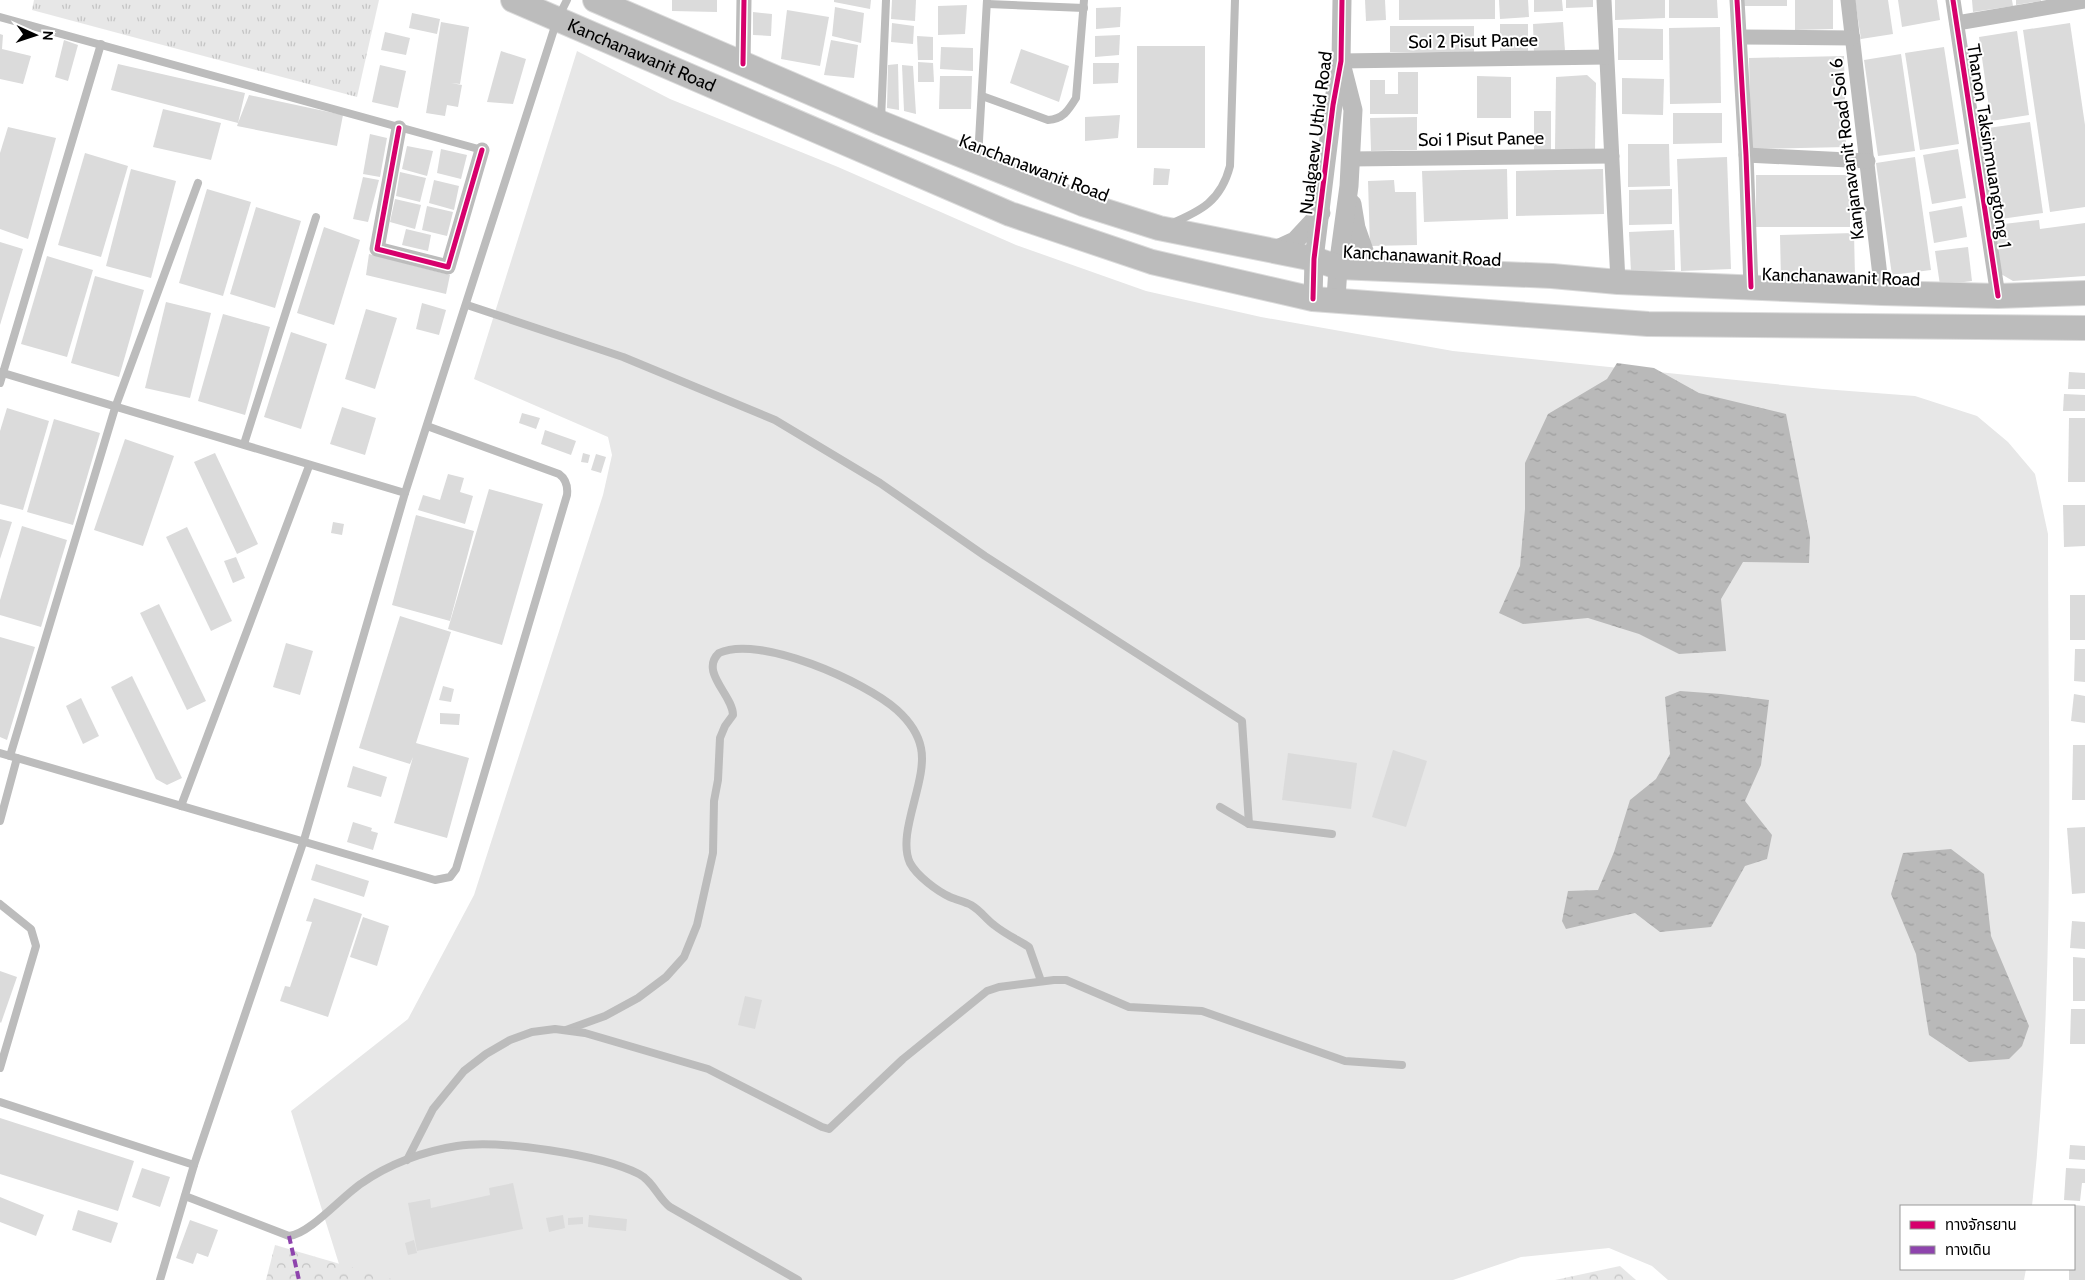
<svg xmlns="http://www.w3.org/2000/svg" width="2085" height="1280" viewBox="0 0 2085 1280" font-family="Cabin,'Noto Sans Thai',sans-serif">
<defs>
<pattern id="forest-crowns" width="20" height="18" patternUnits="userSpaceOnUse" patternTransform="scale(1.25)"><rect width="20" height="18" fill="#e7e7e7"/><path d="M2 6a3 3 0 1 1 6 0M12 15a3 3 0 1 1 6 0" fill="none" stroke="#c4c4c4"/></pattern>
<pattern id="park-tufts" width="24" height="20" patternUnits="userSpaceOnUse" patternTransform="scale(1.25)"><rect width="24" height="20" fill="#e7e7e7"/><path d="M3 7l-1-3M5 7V3M7 7l1-3M15 17l-1-3M17 17v-4M19 17l1-3" fill="none" stroke="#c4c4c4"/></pattern>
<pattern id="water-ripples" width="26" height="14" patternUnits="userSpaceOnUse" patternTransform="scale(1.25)"><rect width="26" height="14" fill="#b9b9b9"/><path d="M2 4q2-2 4 0t4 0M15 11q2-2 4 0t4 0" fill="none" stroke="#9d9d9d"/></pattern>
</defs>
<rect width="100%" height="100%" fill="#fff"/>
<path fill="#e7e7e7" d="M577,51L670,99L838,167L1016,245L1146,291L1261,317L1453,351L1823,389L1915,396L1977,416L2008,442L2035,474L2048,534C2048,758 2056,984 2032,1206H1901V1269H2026L2024,1280H1668L1652,1266L1609,1248L1521,1257L1453,1280H344L291,1111L408,1019L474,895L603,495L612,455L608,437L474,379Z"/>
<g fill="url(#forest-crowns)">
<polygon points="275,1245 395,1280 266,1280"/>
<polygon points="1620,1266 1636,1280 1555,1280"/>
</g>
<polygon fill="url(#park-tufts)" points="34,0 379,0 357,97 32,10"/>
<g fill="url(#water-ripples)">
<polygon points="1617,363 1654,368 1699,393 1786,414 1810,537 1809,563 1743,562 1721,599 1726,651 1679,654 1639,634 1588,618 1523,624 1499,613 1520,566 1525,509 1525,463 1548,414 1607,379"/>
<polygon points="1680,691 1721,694 1769,700 1761,765 1745,801 1772,835 1767,859 1745,866 1711,927 1660,932 1635,913 1566,929 1562,921 1568,891 1598,890 1614,852 1630,800 1656,779 1670,754 1665,697"/>
<polygon points="1951,849 1984,874 1991,936 2029,1026 2022,1046 2009,1059 1969,1062 1929,1035 1916,954 1891,894 1903,853"/>
</g>
<g fill="#dbdbdb">
<polygon points="672,0 717,0 717,12 672,11"/>
<polygon points="834,0 871,0 870,9 834,2"/>
<polygon points="892,0 916,0 915,21 891,19"/>
<polygon points="1365,0 1385,0 1386,20 1366,21"/>
<polygon points="1399,0 1495,0 1495,19 1399,20"/>
<polygon points="1499,0 1528,0 1529,17 1500,19"/>
<polygon points="1534,0 1562,0 1563,11 1534,12"/>
<polygon points="1566,0 1593,0 1593,7 1566,8"/>
<polygon points="1615,0 1665,0 1665,18 1615,20"/>
<polygon points="1669,0 1717,0 1718,18 1669,18"/>
<rect x="1743" y="0" width="44" height="6"/>
<polygon points="1795,0 1833,0 1833,29 1795,30"/>
<polygon points="1855,0 1888,0 1893,34 1861,39"/>
<polygon points="1898,0 1937,0 1940,20 1902,27"/>
<polygon points="1972,0 2012,0 2013,6 1973,12"/>
<polygon points="2016,0 2041,0 2041,1 2016,5"/>
<polygon points="967,5 965,34 938,35 938,6"/>
<polygon points="835,7 864,13 861,43 832,36"/>
<polygon points="1121,7 1120,27 1096,29 1096,8"/>
<polygon points="787,10 829,17 820,66 781,59"/>
<polygon points="753,12 772,14 771,36 753,35"/>
<polygon points="412,13 440,19 437,34 409,28"/>
<polygon points="441,22 469,27 460,84 451,83 462,85 458,107 447,105 445,116 426,113"/>
<polygon points="1563,22 1565,51 1534,53 1533,24"/>
<polygon points="892,23 914,26 913,44 891,42"/>
<polygon points="2070,23 2085,125 2085,207 2050,212 2023,30"/>
<rect x="1500" y="24" width="28" height="28"/>
<rect x="1390" y="26" width="84" height="26"/>
<polygon points="1720,27 1721,103 1670,104 1669,28"/>
<polygon points="1618,28 1663,29 1663,60 1618,60"/>
<polygon points="2017,31 2029,115 1991,121 1979,37"/>
<polygon points="385,32 410,38 406,55 381,50"/>
<polygon points="0,34 3,35 2,49 31,56 23,84 0,79"/>
<polygon points="1120,35 1119,55 1095,57 1095,36"/>
<polygon points="917,36 933,37 933,60 918,60"/>
<polygon points="64,40 78,45 68,81 55,77"/>
<polygon points="831,40 858,45 854,78 824,75"/>
<rect x="1137" y="46" width="68" height="102"/>
<polygon points="941,47 973,48 973,71 940,69"/>
<polygon points="1944,47 1959,144 1920,150 1905,53"/>
<polygon points="1021,49 1069,66 1059,102 1010,83"/>
<polygon points="501,51 526,59 513,104 487,102"/>
<polygon points="1901,54 1915,151 1878,156 1864,60"/>
<polygon points="1844,56 1846,147 1751,149 1749,58"/>
<polygon points="918,62 933,63 934,82 918,82"/>
<polygon points="1093,63 1119,63 1118,83 1093,84"/>
<polygon points="118,64 245,93 238,123 249,95 343,115 337,146 237,126 238,123 111,90"/>
<polygon points="898,64 899,110 887,108 888,65"/>
<polygon points="380,65 406,71 398,108 372,102"/>
<polygon points="902,65 913,66 916,114 904,111"/>
<polygon points="1398,72 1418,72 1418,114 1370,114 1370,80 1385,80 1385,94 1398,94"/>
<polygon points="1587,75 1596,83 1595,149 1555,149 1556,77"/>
<polygon points="940,76 972,76 971,109 939,109"/>
<polygon points="1477,76 1511,77 1511,118 1477,118"/>
<polygon points="1622,78 1664,79 1663,115 1622,114"/>
<polygon points="163,109 221,123 211,160 153,147"/>
<polygon points="1534,111 1551,111 1551,150 1534,151"/>
<polygon points="1673,113 1722,113 1722,143 1673,144"/>
<polygon points="1120,115 1118,138 1085,141 1085,117"/>
<polygon points="1417,117 1417,150 1371,151 1370,118"/>
<polygon points="2030,122 2043,213 2001,219 1988,128"/>
<polygon points="8,127 56,138 28,239 0,229 0,153"/>
<polygon points="370,134 387,138 380,177 363,174"/>
<polygon points="1628,144 1669,144 1670,186 1628,187"/>
<polygon points="407,146 433,151 427,176 402,169"/>
<polygon points="441,149 467,155 461,179 437,173"/>
<polygon points="1958,149 1966,198 1932,204 1923,155"/>
<polygon points="85,153 128,166 101,257 58,245"/>
<polygon points="1727,157 1731,269 1681,271 1677,159"/>
<polygon points="1915,157 1931,270 1892,275 1876,163"/>
<polygon points="1154,168 1170,169 1168,185 1153,185"/>
<polygon points="131,169 176,181 151,278 106,266"/>
<polygon points="1507,169 1508,219 1424,222 1422,171"/>
<polygon points="1603,169 1604,214 1516,216 1516,171"/>
<polygon points="400,172 426,178 420,202 396,196"/>
<rect x="1756" y="175" width="94" height="52"/>
<polygon points="363,177 379,180 368,222 353,219"/>
<polygon points="434,180 459,186 454,210 429,203"/>
<polygon points="1394,180 1395,192 1416,192 1417,245 1370,246 1368,181"/>
<polygon points="207,189 251,202 223,296 179,283"/>
<polygon points="1672,189 1672,224 1629,225 1629,190"/>
<polygon points="395,199 421,205 415,229 390,222"/>
<polygon points="427,206 453,212 447,236 422,230"/>
<polygon points="1962,206 1967,237 1934,243 1929,212"/>
<polygon points="256,207 301,221 275,308 230,294"/>
<polygon points="2039,220 2040,229 2085,223 2085,276 2013,281 2001,274 1995,225"/>
<polygon points="324,227 360,240 334,325 297,313"/>
<polygon points="406,229 431,235 428,251 402,245"/>
<polygon points="1674,230 1675,270 1631,272 1629,232"/>
<polygon points="1854,233 1855,277 1781,279 1780,235"/>
<polygon points="0,242 23,249 0,325"/>
<polygon points="1968,247 1972,281 1940,285 1935,251"/>
<polygon points="369,254 450,275 446,294 366,275"/>
<polygon points="47,256 93,270 67,357 21,344"/>
<polygon points="95,276 144,290 119,377 71,363"/>
<polygon points="166,302 211,313 190,398 145,388"/>
<polygon points="422,303 446,310 439,335 416,329"/>
<polygon points="366,309 397,318 375,389 345,379"/>
<polygon points="223,314 270,327 245,415 198,401"/>
<polygon points="291,332 327,344 301,429 264,417"/>
<polygon points="2069,372 2085,373 2085,389 2068,389"/>
<polygon points="2064,394 2085,395 2085,411 2063,411"/>
<polygon points="342,407 376,418 365,455 330,444"/>
<polygon points="7,408 49,421 23,510 0,504 0,431"/>
<polygon points="522,413 540,418 536,429 519,423"/>
<polygon points="2069,418 2085,418 2085,482 2068,482"/>
<polygon points="54,419 100,433 73,525 27,512"/>
<polygon points="545,430 576,441 571,455 541,444"/>
<polygon points="125,439 174,456 143,546 94,530"/>
<polygon points="215,453 258,544 237,554 194,462"/>
<polygon points="583,453 590,455 588,463 581,462"/>
<polygon points="596,454 606,457 601,473 591,470"/>
<polygon points="448,474 464,478 460,492 473,496 465,524 418,510 423,495 440,500"/>
<polygon points="489,489 543,504 502,645 448,629"/>
<polygon points="2063,505 2085,505 2085,546 2064,547"/>
<polygon points="416,515 474,531 450,621 392,605"/>
<polygon points="0,519 12,522 0,559"/>
<polygon points="333,522 344,524 342,535 331,533"/>
<polygon points="22,526 67,540 41,627 0,615 0,600"/>
<polygon points="187,527 232,621 211,631 166,537"/>
<polygon points="236,557 245,578 233,583 224,561"/>
<rect x="2070" y="595" width="15" height="45"/>
<polygon points="159,604 206,701 187,710 140,613"/>
<polygon points="400,616 451,632 416,743 469,758 447,838 394,823 413,757 410,764 359,748"/>
<polygon points="0,637 35,647 7,740 0,737"/>
<polygon points="286,643 313,651 300,695 273,687"/>
<polygon points="2075,649 2085,649 2085,682 2074,681"/>
<polygon points="132,676 182,778 167,785 156,779 111,687"/>
<polygon points="443,686 454,689 451,702 439,700"/>
<polygon points="2074,694 2085,696 2085,723 2071,721"/>
<polygon points="81,698 99,736 83,744 66,706"/>
<polygon points="440,713 460,714 459,725 440,724"/>
<polygon points="2073,745 2085,745 2085,800 2072,800"/>
<polygon points="1393,750 1427,761 1406,827 1372,817"/>
<polygon points="1288,753 1357,763 1351,809 1282,800"/>
<polygon points="353,766 387,777 381,797 347,787"/>
<polygon points="353,822 372,828 371,831 378,833 373,850 347,842"/>
<polygon points="2085,827 2085,893 2072,894 2067,828"/>
<polygon points="316,864 369,881 364,897 311,880"/>
<polygon points="314,898 362,914 328,1017 280,1001 285,986 290,987 312,922 306,921"/>
<polygon points="363,917 389,926 377,966 350,957"/>
<polygon points="2072,921 2085,922 2085,949 2070,948"/>
<polygon points="2073,957 2085,958 2085,1001 2073,1001"/>
<polygon points="0,971 17,977 1,1023 0,1022"/>
<polygon points="745,996 762,1000 755,1029 738,1025"/>
<polygon points="2071,1009 2085,1009 2085,1044 2070,1044"/>
<polygon points="0,1118 134,1161 118,1211 0,1174"/>
<polygon points="2070,1145 2085,1146 2085,1160 2069,1159"/>
<polygon points="142,1168 170,1177 160,1207 132,1197"/>
<polygon points="2066,1168 2085,1169 2085,1183 2082,1183 2080,1201 2064,1200"/>
<polygon points="513,1183 523,1229 417,1251 408,1203 430,1199 431,1208 490,1195 489,1188"/>
<polygon points="0,1197 44,1215 36,1236 0,1222"/>
<polygon points="2074,1205 2085,1206 2085,1280 2069,1280 2069,1269 2074,1269"/>
<polygon points="78,1210 118,1223 111,1243 72,1230"/>
<polygon points="563,1215 565,1228 549,1232 546,1218"/>
<polygon points="589,1215 627,1219 626,1231 588,1227"/>
<polygon points="583,1217 583,1224 568,1225 568,1218"/>
<polygon points="190,1220 218,1230 208,1257 197,1253 193,1264 176,1258"/>
<polygon points="414,1240 417,1253 408,1255 405,1243"/>
</g>
<g fill="none" stroke-linecap="round" stroke-linejoin="round">
<g stroke="#dbdbdb" stroke-width="26">
<g id="primary">
<path id="s1" d="M513,0L1010,214L1152,262L1313,299L1648,324L2085,328"/>
<polyline points="595,0 881,123 1083,204 1159,228 1314,259 1338,267 1552,276 1618,282 1882,293 1998,296 2085,293"/>
</g>
</g>
<g stroke="#bcbcbc" stroke-width="8">
<polyline points="988,4 1084,8"/>
<polyline points="0,17 482,150"/>
<path d="M982,96L1048,120C1063,119 1068,111 1076,98L1084,0"/>
<polyline points="881,120 886,0"/>
<polyline points="978,158 987,0"/>
<path d="M1170,224C1201,211 1221,201 1230,166L1235,0"/>
<polyline points="467,305 623,357 775,420 880,483 985,556 1242,721 1249,824"/>
<polyline points="0,372 405,493"/>
<polyline points="0,383 101,44"/>
<polyline points="244,444 316,217"/>
<path d="M0,753L435,880L450,877L456,869L567,495C568,486 566,479 559,474L427,426"/>
<polyline points="10,756 115,408 198,183"/>
<polyline points="181,806 309,466"/>
<polyline points="1220,807 1249,824 1332,834"/>
<polyline points="0,821 17,758"/>
<polyline points="0,904 31,929 36,946 0,1068"/>
<path d="M566,1030L605,1016L638,998L666,977L684,957L697,925L713,853L714,801L718,780L720,738L725,726L733,715C733,695 699,672 719,653C759,634 866,682 897,710C908,720 918,733 921,748C928,781 896,833 910,863C917,876 937,891 950,897C957,900 965,902 971,905C980,910 986,919 994,925C1005,934 1018,940 1029,947L1041,981"/>
<polyline points="0,1102 194,1165"/>
<polyline points="407,1160 433,1109 464,1071 486,1054 510,1040 532,1032 555,1029 585,1033 708,1069 822,1127 829,1129 903,1059 987,991 999,987 1054,980 1066,980 1129,1007 1202,1011 1345,1061 1402,1065"/>
<path d="M185,1196L289,1236C310,1234 342,1196 362,1183C389,1164 424,1151 457,1146C498,1139 602,1155 639,1174C653,1181 658,1198 670,1207L798,1280"/>
<polyline points="160,1280 194,1165 304,840 405,493 557,20 567,0"/>
</g>
<g stroke="#bcbcbc" stroke-width="15">
<polyline points="1604,0 1618,282"/>
<polyline points="1737,0 1746,155 1751,287"/>
<polyline points="1848,0 1882,293"/>
<polyline points="1953,0 1998,296"/>
<polyline points="1957,23 2085,1"/>
<polyline points="1740,37 1853,38"/>
<polyline points="1341,61 1606,57"/>
<polyline points="743,64 744,0"/>
<polyline points="399,128 377,249 448,267 482,150"/>
<polyline points="1746,155 1868,161"/>
<polyline points="1350,159 1612,156"/>
</g>
<g stroke="#bcbcbc" stroke-width="19">
<polyline points="1352,204 1356,228 1370,268"/>
<polyline points="1273,251 1295,241 1321,213"/>
<polyline points="1313,299 1314,259 1333,105 1341,61 1342,0"/>
<polyline points="1336,299 1338,267 1349,186 1353,110 1342,67"/>
</g>
<use href="#primary" stroke="#bcbcbc" stroke-width="24"/>
<polyline stroke="#8e44ad" stroke-width="4" stroke-dasharray="8 4" stroke-linecap="butt" points="289,1236 299,1280"/>
<g stroke="#fff" stroke-width="8">
<g id="cycleway">
<polyline points="1737,0 1746,155 1751,287"/>
<polyline points="1953,0 1998,296"/>
<polyline points="743,64 744,0"/>
<polyline points="399,128 377,249 448,267 482,150"/>
<polyline points="1313,299 1314,259 1333,105 1341,61 1342,0"/>
</g>
</g>
<use href="#cycleway" stroke="#d6006c" stroke-width="5"/>
</g>
<g text-anchor="middle" dominant-baseline="central" stroke-width="4" stroke-linejoin="round" paint-order="stroke">
<g font-size="18" fill="#000" stroke="#fff">
<text transform="translate(1473 41) rotate(-1)">Soi 2 Pisut Panee</text>
<text stroke="none"><textPath href="#s1" startOffset="140">Kanchanawanit Road</textPath></text>
<text transform="translate(1316 133) rotate(-83)">Nualgaew Uthid Road</text>
<text transform="translate(1481 139) rotate(-1)">Soi 1 Pisut Panee</text>
<text transform="translate(1989 146) rotate(81)">Thanon Taksinmuangtong 1</text>
<text transform="translate(1847 149) rotate(-97)">Kanjanavanit Road Soi 6</text>
<text transform="translate(1034 168) rotate(21)">Kanchanawanit Road</text>
<text transform="translate(1422 256) rotate(3)">Kanchanawanit Road</text>
<text transform="translate(1841 277) rotate(2)">Kanchanawanit Road</text>
</g>
</g>
<rect x="1900" y="1205" width="175" height="65" fill="#ffffff" stroke="#999999"/>
<rect x="1910" y="1221" width="25" height="8" fill="#d6006c" stroke="#999999"/>
<text x="1945" y="1230" font-size="15" fill="#000000">ทางจักรยาน</text>
<rect x="1910" y="1246" width="25" height="8" fill="#8e44ad" stroke="#999999"/>
<text x="1945" y="1255" font-size="15" fill="#000000">ทางเดิน</text>
<g transform="translate(35 35) rotate(93)" stroke="#ffffff" stroke-width="4" paint-order="stroke">
<path d="M0-4L9 19L0 12L-9 19Z" fill="#000000"/>
<text y="-8" font-size="14" font-weight="bold" text-anchor="middle" fill="#000000">N</text>
</g>
</svg>
